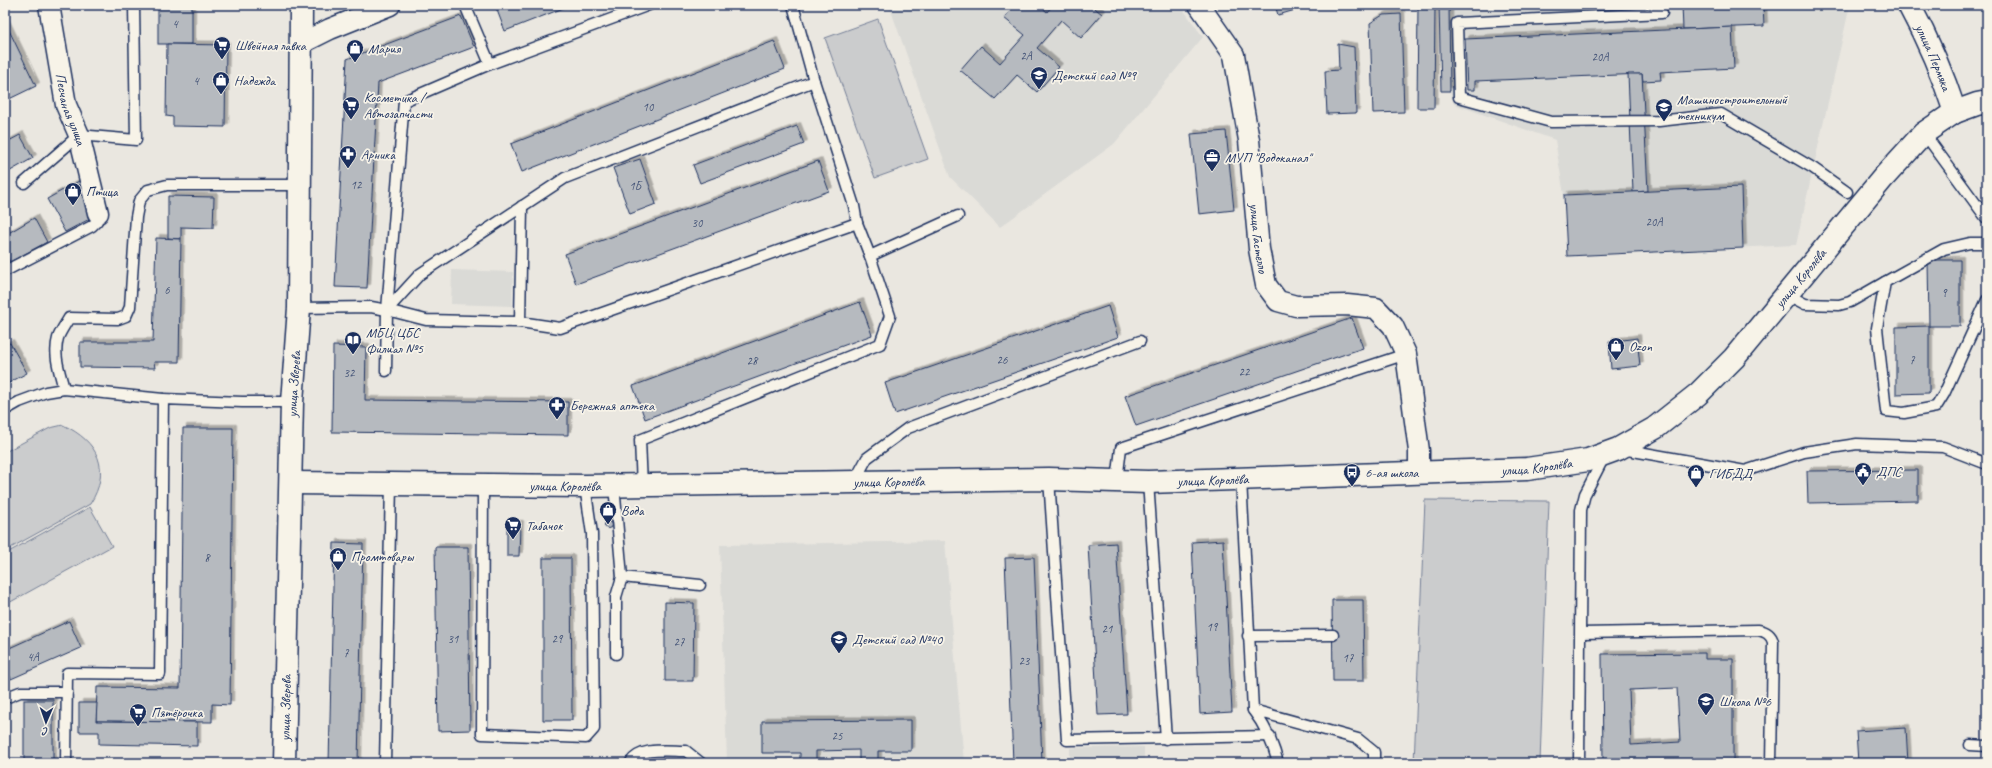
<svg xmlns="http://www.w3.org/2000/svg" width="1992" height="768" viewBox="0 0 1992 768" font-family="Caveat,sans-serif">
<defs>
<filter id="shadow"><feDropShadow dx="3.5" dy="-3.5" stdDeviation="0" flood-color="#0004"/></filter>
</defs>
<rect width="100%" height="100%" fill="#eae7e0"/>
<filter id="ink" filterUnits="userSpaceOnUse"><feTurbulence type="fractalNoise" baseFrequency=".025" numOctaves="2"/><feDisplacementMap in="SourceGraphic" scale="8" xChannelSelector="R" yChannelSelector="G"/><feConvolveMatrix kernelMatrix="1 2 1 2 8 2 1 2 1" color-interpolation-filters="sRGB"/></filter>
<g filter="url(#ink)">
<g fill="#dadad6">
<polygon points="889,5 1180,5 1203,37 1114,144 1000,227 950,177"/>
<polygon points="1449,5 1850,5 1796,245 1567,256 1564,195 1555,140 1454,104 1448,85"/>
<polygon points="452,270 513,272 512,306 451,304"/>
<polygon points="945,541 964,763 727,763 720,545"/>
<polygon points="1144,747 1144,763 1070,763 1070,748"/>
</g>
<g fill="#cbcccd" stroke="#737e96">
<polygon points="878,19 928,159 875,178 825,38"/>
<path d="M63,425C98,441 112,470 90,504L5,551V452L50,428Z"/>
<polygon points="1425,500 1549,501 1540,763 1414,763"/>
<polygon points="90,507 112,546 5,605 5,554"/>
</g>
<g fill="#b6babf" stroke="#1b2f5e" fill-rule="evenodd" filter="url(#shadow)">
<rect x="158" y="5" width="34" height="39"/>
<polygon points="495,5 571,5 505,31"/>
<polygon points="1015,5 1039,5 1047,12 1053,5 1091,5 1102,14 1081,38 1061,20 1037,48 1059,67 1037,92 1017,75 995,99 960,70 981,46 1000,63 1025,35 1004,18"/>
<polygon points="1275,5 1309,5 1309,6 1278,15"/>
<polygon points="1418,5 1435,5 1434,108 1417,108"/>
<polygon points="1439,5 1449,5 1450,91 1441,91"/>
<polygon points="1682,5 1763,5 1764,26 1683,29"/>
<polygon points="1401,14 1404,112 1373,113 1370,23 1383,15"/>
<polygon points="461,16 474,47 378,83 367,288 335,287 347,59"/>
<polygon points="5,22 36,86 5,101"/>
<polygon points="1732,27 1734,68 1660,72 1661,80 1643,81 1642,74 1475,81 1475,90 1467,90 1465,39"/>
<polygon points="774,41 785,69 522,172 511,144"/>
<polygon points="167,44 226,45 225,127 173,126 173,117 166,116"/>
<polygon points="1338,44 1354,47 1356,113 1327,114 1325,71 1339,70"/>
<polygon points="1628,74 1642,74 1648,191 1633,192"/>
<polygon points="797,126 804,144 700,183 693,165"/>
<polygon points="1226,131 1234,210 1199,214 1191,134"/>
<polygon points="20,135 33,158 5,174 5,143"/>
<polygon points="640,159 656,204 630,214 613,168"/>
<polygon points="818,161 829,191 576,284 565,254"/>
<polygon points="79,181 97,215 65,232 47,199"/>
<polygon points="1741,187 1743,248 1567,256 1564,195"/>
<polygon points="168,196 214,197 213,228 181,227 181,239 168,238"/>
<polygon points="34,218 47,242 10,262 5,253 5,235"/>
<polygon points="156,238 181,239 179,362 154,362 155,368 80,367 80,342 153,342"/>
<polygon points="1928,260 1960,260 1960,326 1929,326"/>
<polygon points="860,302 872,335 645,419 633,386"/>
<polygon points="1108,306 1118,337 895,414 885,383"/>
<polygon points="1352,318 1363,348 1136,426 1125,396"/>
<polygon points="1929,326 1929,393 1896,394 1896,327"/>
<polygon points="1637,338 1640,366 1611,369 1609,342"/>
<polygon points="10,343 27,373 5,385 5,345"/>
<polygon points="333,346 366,347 365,400 568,402 568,435 332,432"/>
<polygon points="183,428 233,428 230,705 212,704 212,722 96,721 97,687 180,688"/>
<polygon points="1918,470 1918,501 1808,503 1807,471"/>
<circle cx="608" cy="525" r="3.5"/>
<polygon points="507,524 520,524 519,556 507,556"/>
<polygon points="1223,540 1232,712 1200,714 1192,542"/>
<polygon points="334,543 363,544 358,763 329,763"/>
<polygon points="1116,543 1127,714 1098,715 1088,545"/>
<polygon points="435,547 468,547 470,730 438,731"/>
<polygon points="1034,557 1042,763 1013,763 1005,558"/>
<polygon points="543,558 571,558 572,720 543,720"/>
<polygon points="1332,600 1363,600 1364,681 1333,681"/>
<polygon points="665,602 694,603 693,681 665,681"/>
<polygon points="69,621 81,648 11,679 5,665 5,650"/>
<path d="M1705,653V659H1733V763H1603L1602,654ZM1677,688L1680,742L1631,745L1629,690Z"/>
<rect x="24" y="700" width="29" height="63"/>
<polygon points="79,703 97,703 96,721 197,722 197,746 99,744 99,732 79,732"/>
<polygon points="911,720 911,751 878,751 878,763 859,763 859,750 816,751 816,763 800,763 800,753 762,753 762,721"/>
<polygon points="1906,728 1908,763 1858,763 1856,731"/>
</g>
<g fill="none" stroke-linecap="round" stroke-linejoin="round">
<g stroke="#1b2f5e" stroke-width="13">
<g id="lane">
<polyline points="465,5 490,64"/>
<polyline points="1662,13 1457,23 1459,97 1551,122 1659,121 1721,114 1813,168 1847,192"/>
<polyline points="1924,133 1987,219"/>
<polyline points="24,183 79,135 136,140 134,5"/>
<polyline points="1987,243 1970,243 1944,249 1885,282 1877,328 1886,411 1904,413 1936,407 1944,394 1987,300"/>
<polyline points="870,256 958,216"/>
<polyline points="5,271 92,226 97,221 98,213"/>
<polyline points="1786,294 1805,304 1839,305 1850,302 1885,282"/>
<polyline points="299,308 371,307 387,310 426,320 520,322 560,328 857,223"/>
<polyline points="387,310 420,274 565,178 814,81"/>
<polyline points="520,322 522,206"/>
<polyline points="386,371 387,310 404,101 490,64 649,5"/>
<path d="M64,389C60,373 53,355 58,338C60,332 65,325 69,318L118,319L126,316L130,307L136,217L139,201L148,190L167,185H301"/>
<polyline points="5,410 19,402 46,392 64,389 163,399"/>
<polyline points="1622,449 1745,471 1804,452 1857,444 1943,447 1987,464"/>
<polyline points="1049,479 1067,740 1270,736"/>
<path d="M1241,479L1253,710C1266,727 1273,743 1278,763"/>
<polyline points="1117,481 1121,448 1406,354"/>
<polyline points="854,482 867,458 908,428 1140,341"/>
<polyline points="1148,482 1166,739"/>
<polyline points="483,484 482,734 586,738 594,729 592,534 585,486"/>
<polyline points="614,485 622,577 616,597 616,654"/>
<polyline points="642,486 640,440 880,344 890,316 870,256 857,223 854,206 814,81 793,5"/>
<polyline points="622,577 700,585"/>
<path d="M1581,633L1758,630C1765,631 1771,634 1773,642L1771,763"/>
<polyline points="1248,636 1333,635"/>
<polyline points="5,698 20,692 67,692"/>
<polyline points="1253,710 1358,739 1374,752 1374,763"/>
<polyline points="1970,745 1987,746"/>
<polyline points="66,763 67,673 160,674 163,399 242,402 292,402"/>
<polyline points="385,763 391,484"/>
<path d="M630,763C640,746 669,751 686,751L701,763"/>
<polyline points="1579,763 1581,510 1585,494 1604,457"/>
</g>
</g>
<g stroke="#1b2f5e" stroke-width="23">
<g id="street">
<path id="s1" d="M49,5L66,105L79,135L98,213"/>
<path id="s2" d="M1199,5L1234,55L1249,140L1259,249L1266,285L1278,301L1296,306L1347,305L1376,308L1393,326L1406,354L1419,451V473"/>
<polyline points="302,43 330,29 390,5"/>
</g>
</g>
<g stroke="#1b2f5e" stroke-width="25">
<g id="secondary">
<path id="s3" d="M1909,5C1928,40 1943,75 1955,112"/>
<path id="s4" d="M291,483L585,486L1049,479L1148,482L1527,469L1588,460L1618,449L1655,428L1698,394L1734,358L1883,178L1924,133L1955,112L1977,104L1987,102"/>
<path id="s5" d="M284,763L292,402L299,308L301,5"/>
</g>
</g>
<use href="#lane" stroke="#f7f3e8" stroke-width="10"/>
<use href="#street" stroke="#f7f3e8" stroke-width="20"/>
<use href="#secondary" stroke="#f7f3e8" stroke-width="22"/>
</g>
</g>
<defs>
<g id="supermarket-pin" transform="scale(0.9)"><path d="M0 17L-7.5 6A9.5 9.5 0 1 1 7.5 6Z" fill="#1b2f5e" stroke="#f7f3e8"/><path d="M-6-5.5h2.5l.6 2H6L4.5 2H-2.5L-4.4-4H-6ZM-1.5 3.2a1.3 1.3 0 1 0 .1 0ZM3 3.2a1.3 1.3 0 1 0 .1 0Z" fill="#fff"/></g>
<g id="shop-pin" transform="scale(0.9)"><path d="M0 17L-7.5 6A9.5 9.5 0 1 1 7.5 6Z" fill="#1b2f5e" stroke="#f7f3e8"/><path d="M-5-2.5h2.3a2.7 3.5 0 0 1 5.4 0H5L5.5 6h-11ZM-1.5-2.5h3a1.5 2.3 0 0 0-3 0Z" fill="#fff"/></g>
<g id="school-pin" transform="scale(0.9)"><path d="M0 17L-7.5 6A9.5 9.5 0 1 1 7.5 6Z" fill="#1b2f5e" stroke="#f7f3e8"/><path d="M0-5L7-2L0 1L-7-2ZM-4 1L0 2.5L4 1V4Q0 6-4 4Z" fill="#fff"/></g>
<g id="university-pin" transform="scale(0.9)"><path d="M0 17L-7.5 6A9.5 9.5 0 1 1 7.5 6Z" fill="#1b2f5e" stroke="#f7f3e8"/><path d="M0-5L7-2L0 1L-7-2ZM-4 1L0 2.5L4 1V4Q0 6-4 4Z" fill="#fff"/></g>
<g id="pharmacy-pin" transform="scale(0.9)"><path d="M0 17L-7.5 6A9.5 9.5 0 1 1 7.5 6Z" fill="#1b2f5e" stroke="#f7f3e8"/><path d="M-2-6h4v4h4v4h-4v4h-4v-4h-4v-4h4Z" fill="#fff"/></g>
<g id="office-pin" transform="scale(0.9)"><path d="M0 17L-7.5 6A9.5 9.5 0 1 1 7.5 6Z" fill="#1b2f5e" stroke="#f7f3e8"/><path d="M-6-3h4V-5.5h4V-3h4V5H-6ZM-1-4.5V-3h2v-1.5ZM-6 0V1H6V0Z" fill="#fff"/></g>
<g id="library-pin" transform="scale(0.9)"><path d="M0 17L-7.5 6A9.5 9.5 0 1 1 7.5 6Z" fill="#1b2f5e" stroke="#f7f3e8"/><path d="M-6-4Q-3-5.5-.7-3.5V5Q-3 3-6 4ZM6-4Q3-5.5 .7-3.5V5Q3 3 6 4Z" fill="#fff"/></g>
<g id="civic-pin" transform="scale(0.9)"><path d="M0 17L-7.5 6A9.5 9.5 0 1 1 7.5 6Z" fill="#1b2f5e" stroke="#f7f3e8"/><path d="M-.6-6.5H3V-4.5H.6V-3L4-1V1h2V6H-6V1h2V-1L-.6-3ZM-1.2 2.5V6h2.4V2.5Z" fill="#fff"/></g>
<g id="bus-pin" transform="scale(0.9)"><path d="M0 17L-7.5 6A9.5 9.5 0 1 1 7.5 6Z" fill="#1b2f5e" stroke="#f7f3e8"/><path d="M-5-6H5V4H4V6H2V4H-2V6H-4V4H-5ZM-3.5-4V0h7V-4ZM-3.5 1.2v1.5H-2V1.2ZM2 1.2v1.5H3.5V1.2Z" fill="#fff"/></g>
</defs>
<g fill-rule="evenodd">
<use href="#supermarket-pin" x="222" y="45"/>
<use href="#shop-pin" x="355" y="48"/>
<use href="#school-pin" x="1039" y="75"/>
<use href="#shop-pin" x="221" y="80"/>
<use href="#supermarket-pin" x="351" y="105"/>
<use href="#university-pin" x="1664" y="107"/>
<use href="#pharmacy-pin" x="348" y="154"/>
<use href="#office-pin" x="1212" y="157"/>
<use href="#shop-pin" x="73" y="191"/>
<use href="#library-pin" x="353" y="340"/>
<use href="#shop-pin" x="1616" y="346"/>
<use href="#pharmacy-pin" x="557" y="405"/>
<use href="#civic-pin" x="1863" y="471"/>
<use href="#bus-pin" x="1352" y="472"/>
<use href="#shop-pin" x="1696" y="473"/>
<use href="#shop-pin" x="608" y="510"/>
<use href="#supermarket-pin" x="513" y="525"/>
<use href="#shop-pin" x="338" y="556"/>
<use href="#school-pin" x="839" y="639"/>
<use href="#school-pin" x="1706" y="701"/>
<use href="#supermarket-pin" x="138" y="712"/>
</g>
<g text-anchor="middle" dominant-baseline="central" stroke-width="3.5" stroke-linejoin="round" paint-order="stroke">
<g font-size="12" fill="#425276">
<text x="175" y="24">4</text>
<text x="1026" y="56">2А</text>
<text x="1600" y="57">20А</text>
<text x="196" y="81">4</text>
<text x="648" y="107">10</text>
<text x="356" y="185">12</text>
<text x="635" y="186">1Б</text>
<text x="1654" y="222">20А</text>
<text x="697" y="223">30</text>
<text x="167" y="290">6</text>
<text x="1944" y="293">9</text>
<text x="1002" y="360">26</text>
<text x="1912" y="360">7</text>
<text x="752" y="361">28</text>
<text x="1244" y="372">22</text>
<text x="349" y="373">32</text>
<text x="207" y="558">8</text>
<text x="1212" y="627">19</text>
<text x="1107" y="629">21</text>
<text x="453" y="639">31</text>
<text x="557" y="639">29</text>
<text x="679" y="642">27</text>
<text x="346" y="653">7</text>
<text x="33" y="657">4А</text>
<text x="1348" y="658">17</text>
<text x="1024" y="661">23</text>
<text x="837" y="736">25</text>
</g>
<g font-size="14" fill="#1b2f5e" stroke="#f7f3e8" text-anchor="start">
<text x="235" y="45">Швейная лавка</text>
<text x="368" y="48">Мария</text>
<text x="1052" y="75">Детский сад №9</text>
<text x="234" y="80">Надежда</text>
<text x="364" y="97">Косметика /<tspan x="364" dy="16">Автозапчасти</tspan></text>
<text x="1677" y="99">Машиностроительный<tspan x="1677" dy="16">техникум</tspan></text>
<text x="361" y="154">Арника</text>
<text x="1225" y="157">МУП "Водоканал"</text>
<text x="86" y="191">Птица</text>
<text x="366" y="332">МБЦ ЦБС<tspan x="366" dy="16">Филиал №5</tspan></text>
<text x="1629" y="346">Ozon</text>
<text x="570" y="405">Бережная аптека</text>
<text x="1876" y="471">ДПС</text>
<text x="1365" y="472">6-ая школа</text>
<text x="1709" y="473">ГИБДД</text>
<text x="621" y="510">Вода</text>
<text x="526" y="525">Табачок</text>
<text x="351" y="556">Промтовары</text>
<text x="852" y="639">Детский сад №40</text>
<text x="1719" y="701">Школа №6</text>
<text x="151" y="712">Пятёрочка</text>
</g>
<g font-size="14" fill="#1b2f5e" stroke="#f7f3e8">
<text stroke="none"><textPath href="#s3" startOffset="58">улица Пермяка</textPath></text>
<text stroke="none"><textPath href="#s1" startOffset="107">Песчаная улица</textPath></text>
<text stroke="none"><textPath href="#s2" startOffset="246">улица Гастелло</textPath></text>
<text stroke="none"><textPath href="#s4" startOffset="1582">улица Королёва</textPath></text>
<text stroke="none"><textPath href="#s5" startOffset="379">улица Зверева</textPath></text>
<text stroke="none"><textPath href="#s4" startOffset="1246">улица Королёва</textPath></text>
<text stroke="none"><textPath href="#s4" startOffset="922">улица Королёва</textPath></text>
<text stroke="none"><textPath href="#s4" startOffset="598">улица Королёва</textPath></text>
<text stroke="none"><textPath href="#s4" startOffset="274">улица Королёва</textPath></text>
<text stroke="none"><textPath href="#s5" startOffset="55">улица Зверева</textPath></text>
</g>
</g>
<rect width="1992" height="768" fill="none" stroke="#f7f3e8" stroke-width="20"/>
<rect x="10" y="10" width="1972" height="748" fill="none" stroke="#1b2f5e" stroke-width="1.5" filter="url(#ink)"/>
<g transform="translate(46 722) rotate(182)" stroke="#f7f3e8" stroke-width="3" paint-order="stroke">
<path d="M0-3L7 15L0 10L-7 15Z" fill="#1b2f5e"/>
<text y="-6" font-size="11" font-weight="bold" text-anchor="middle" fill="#1b2f5e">С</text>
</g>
</svg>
